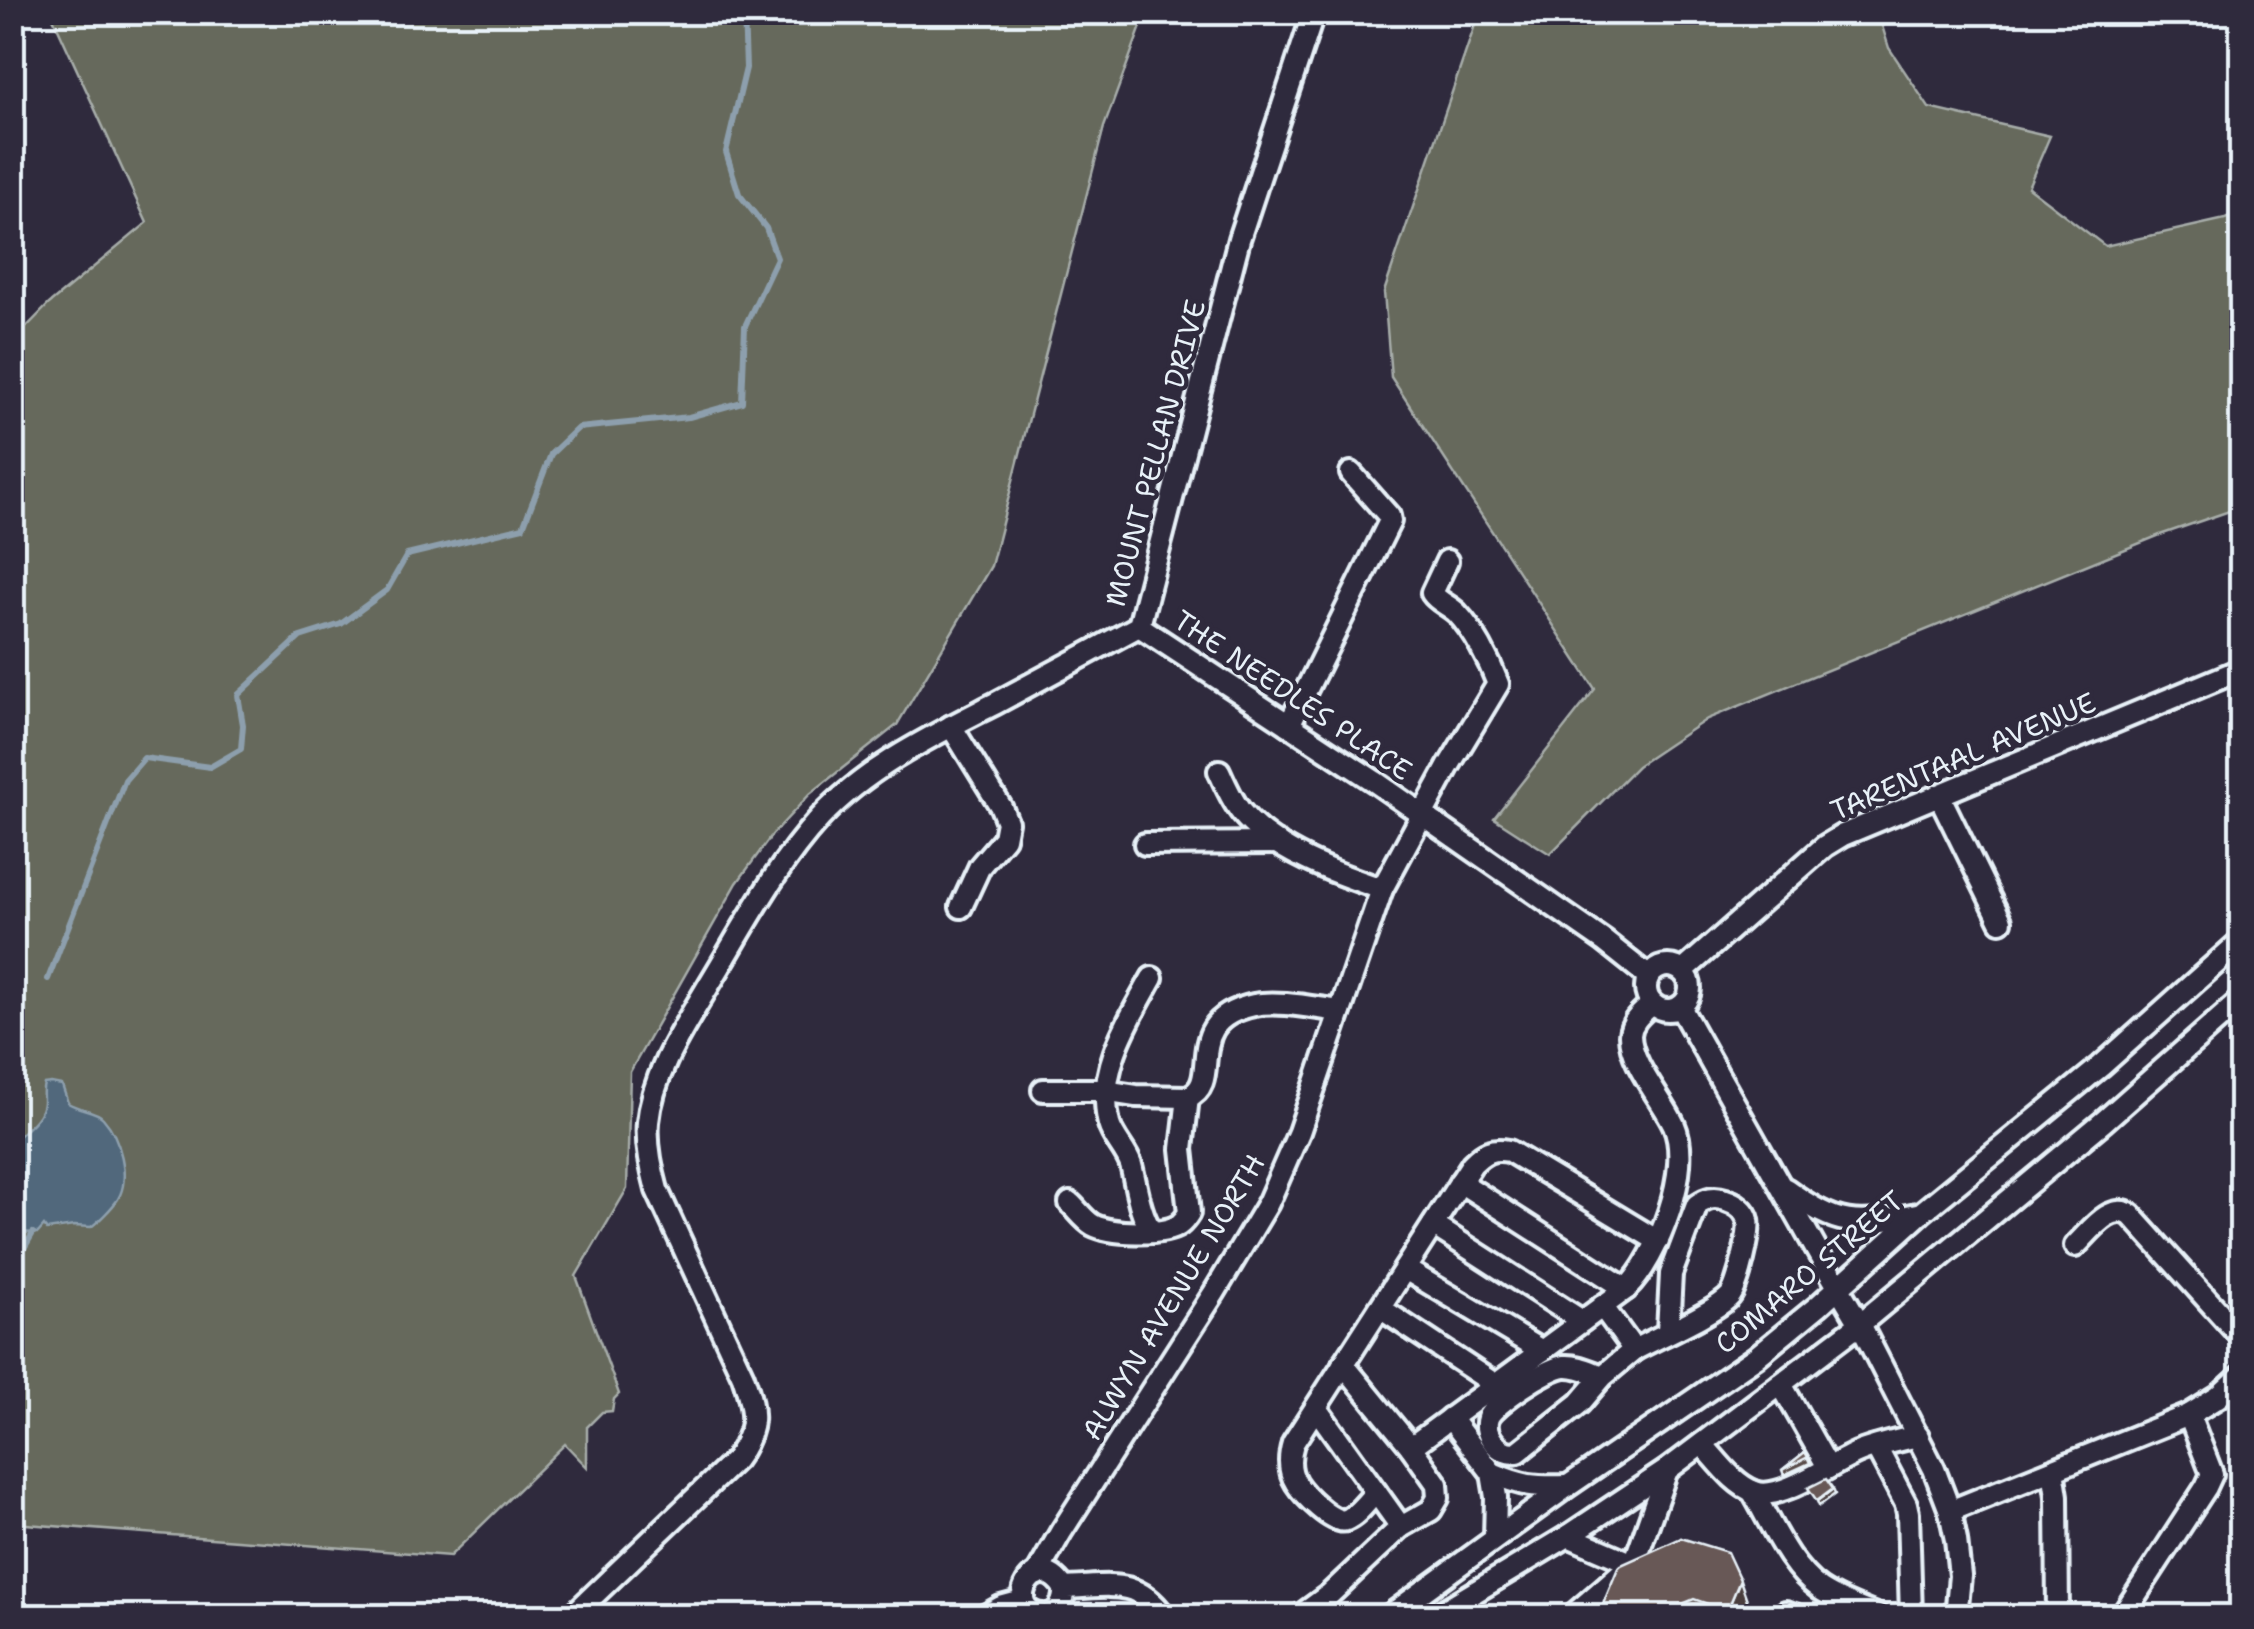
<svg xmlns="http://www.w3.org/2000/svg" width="2254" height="1629" viewBox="0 0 2254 1629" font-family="'Shantell Sans',sans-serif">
<rect width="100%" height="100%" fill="#2f2a3d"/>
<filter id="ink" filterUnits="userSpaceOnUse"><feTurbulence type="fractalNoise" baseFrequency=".01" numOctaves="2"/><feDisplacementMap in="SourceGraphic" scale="20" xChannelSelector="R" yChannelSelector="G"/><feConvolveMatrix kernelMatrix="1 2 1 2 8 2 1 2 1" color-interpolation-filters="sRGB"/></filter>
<g filter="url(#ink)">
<g fill="#66695b" stroke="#a7adaa" stroke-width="2.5">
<polygon points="51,13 1146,13 1104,127 991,566 897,725 810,794 772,835 737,883 630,1072 627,1189 576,1276 619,1394 614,1399 612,1411 602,1412 587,1427 587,1467 565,1444 450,1556 13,1523 13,341 49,304 147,223"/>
<polygon points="1479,13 1878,13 1889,48 1929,108 2050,136 2028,187 2105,246 2225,219 2241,213 2241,507 2160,535 1707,719 1637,766 1550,854 1494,818 1595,689 1391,377 1384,292"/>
</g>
<path fill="#51687b" stroke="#8d9fad" stroke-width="2.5" d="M51,1083L62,1085L68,1103C79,1110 96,1110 103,1118C120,1137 131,1177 118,1199C113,1207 98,1222 91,1227L74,1226L47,1230L44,1226L38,1233L13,1232V1141C24,1130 43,1118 43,1101C43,1095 42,1090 44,1084Z"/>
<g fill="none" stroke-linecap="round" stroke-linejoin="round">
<g stroke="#8d9fad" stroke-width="6">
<polyline points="48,979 125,780 144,758 210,767 241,749 243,725 238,695 300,637 341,624 387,590 407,555 523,527 551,454 578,428 689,417 742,402 745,326 777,258 766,228 739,194 726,152 746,68 744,12"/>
<polyline points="12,1269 33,1233"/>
<polyline points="12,1312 12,1318"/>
</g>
<g stroke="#e8f1f8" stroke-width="28">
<g id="minor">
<polyline points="1139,626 1374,781 1604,941 1648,976"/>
<polyline points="1289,725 1390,521 1389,516 1351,473"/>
<polyline points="951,726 1001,807 1007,822 1004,838 980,866 961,907"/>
<path d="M1219,771C1226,786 1232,801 1242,813C1273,851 1337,874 1382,889"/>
<polyline points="1939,795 2001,921"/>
<polyline points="1145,844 1278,843"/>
<circle cx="1668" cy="988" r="22"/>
<polyline points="1683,971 1825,846 1843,835 2242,669"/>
<path d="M1152,978C1128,1021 1096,1072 1109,1124C1113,1139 1126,1150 1131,1165C1137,1188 1139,1212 1152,1232"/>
<polyline points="1680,1007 1825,1265 1860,1324 1934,1469 1950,1511 1956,1540 1960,1576 1956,1616"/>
<path d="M1043,1090H1097L1136,1096L1188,1097C1225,1082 1178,1021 1254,1005C1278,1000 1315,1008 1340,1011"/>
<polyline points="1460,1182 1626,1289"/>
<path d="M1786,1189C1838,1227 1855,1227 1917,1214"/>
<path d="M1070,1203C1077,1209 1084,1220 1093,1225C1110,1234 1163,1236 1179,1225C1184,1221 1186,1218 1189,1213L1182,1149L1188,1097"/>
<polyline points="1433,1225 1582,1321"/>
<path d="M2075,1246C2090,1232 2110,1202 2131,1215L2242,1338"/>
<polyline points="1405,1269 1542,1351"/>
<path d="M1602,1306L1634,1350C1656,1338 1716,1312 1730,1296C1738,1286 1751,1232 1748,1220C1746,1210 1736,1203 1726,1200C1714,1196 1707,1198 1697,1205L1671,1274L1668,1331"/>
<polyline points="1380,1308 1496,1385"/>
<polyline points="1343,1364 1411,1447"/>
<path d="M1603,1376C1591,1372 1577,1365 1565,1366C1549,1367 1493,1404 1488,1418C1482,1435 1501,1457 1518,1452L1580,1403L1603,1376L1634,1350"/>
<polyline points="1781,1384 1828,1467"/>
<polyline points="1316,1408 1401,1527"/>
<polyline points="1450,1418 1492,1473 1496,1497 1495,1538"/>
<path d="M1702,1444C1717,1460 1734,1485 1755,1492C1779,1502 1833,1463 1857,1453C1877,1445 1897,1441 1918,1436"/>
<polyline points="1876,1447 1906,1504 1908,1513 1911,1616"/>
<polyline points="2053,1470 2057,1496 2058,1616"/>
<path d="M1492,1473C1522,1486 1534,1487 1567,1486"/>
<path d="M1752,1491C1771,1523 1789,1567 1820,1589C1838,1601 1858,1608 1878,1616"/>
<path d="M1376,1492C1368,1500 1357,1516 1346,1520C1333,1525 1303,1494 1296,1483C1288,1470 1289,1456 1293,1443L1472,1164C1484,1152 1491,1148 1509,1151L1658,1241"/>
<polyline points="1950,1511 2189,1415 2218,1397 2242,1375"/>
<polyline points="1568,1536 1631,1563"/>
<path d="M1037,1574L1061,1532L1214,1293L1268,1203L1299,1132L1382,889L1448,767L1498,684C1489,660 1474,631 1457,613C1449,605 1438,602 1432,593L1447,561"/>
<path d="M1064,1588C1065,1601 1059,1617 1042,1615C1001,1610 1035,1544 1064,1588C1108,1587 1135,1576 1164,1616"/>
<polyline points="1786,1612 1797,1616"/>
<path d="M572,1616L735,1460C758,1428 755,1412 743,1376L657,1190C651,1168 646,1145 648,1122C653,1071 685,1026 710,983C744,927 775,867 820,818C868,766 936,734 998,702C1045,677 1092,651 1139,626L1239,239L1314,12"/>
<polyline points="985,1616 1001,1607 1023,1601"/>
<path d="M1300,1616L1330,1594L1401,1527L1431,1510L1438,1498L1437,1484L1411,1447L1626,1289C1658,1258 1693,1168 1674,1125C1662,1099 1630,1063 1630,1035C1631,1021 1642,1013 1652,1004"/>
<polyline points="1389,1616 1568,1486 1756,1357 1818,1306 1921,1213 2101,1066 2242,940"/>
<polyline points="1435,1616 1568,1536 1667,1470 1860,1324 2103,1122 2242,999"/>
<polyline points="1572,1616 1635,1561 1667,1470"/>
<polyline points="2122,1616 2206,1487 2212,1474 2189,1415"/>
</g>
</g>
<use href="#minor" stroke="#2f2a3d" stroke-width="20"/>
</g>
<g fill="#594c4a" stroke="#e8f1f8" stroke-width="2.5">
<polygon points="1805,1452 1810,1463 1784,1475 1782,1470"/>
<polygon points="1681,1538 1747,1600 1740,1616 1598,1616"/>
</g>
<g fill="#493e3c" stroke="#e8f1f8" stroke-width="2.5">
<polygon points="1833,1489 1835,1494 1819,1506 1817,1501"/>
<polygon points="1740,1580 1747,1600 1740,1616 1729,1616 1727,1611"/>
</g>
<g fill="#685856" stroke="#e8f1f8" stroke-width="2.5">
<polygon points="1805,1452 1808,1457 1782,1470"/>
<polygon points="1826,1479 1833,1489 1817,1501 1808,1488"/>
<polygon points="1681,1538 1727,1552 1740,1580 1727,1611 1694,1599 1675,1607 1671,1616 1598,1616 1618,1568 1621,1565"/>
</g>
</g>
<g text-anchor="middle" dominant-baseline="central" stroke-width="9" stroke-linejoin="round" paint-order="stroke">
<g font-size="28" fill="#e8f1f8" stroke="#2f2a3d">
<text transform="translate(1155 453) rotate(-75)">MOUNT PELLAN DRIVE</text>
<text transform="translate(1293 695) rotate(34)">THE NEEDLES PLACE</text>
<text transform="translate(1963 756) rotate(-23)">TARENTAAL AVENUE</text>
<text transform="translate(1809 1272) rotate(-40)">COMARO STREET</text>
<text transform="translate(1173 1297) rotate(-59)">ALWYN AVENUE NORTH</text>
</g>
</g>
<rect width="2254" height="1629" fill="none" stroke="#2f2a3d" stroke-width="50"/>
<rect x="25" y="25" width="2204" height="1579" fill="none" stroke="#e8f1f8" stroke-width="4" filter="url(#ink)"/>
</svg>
